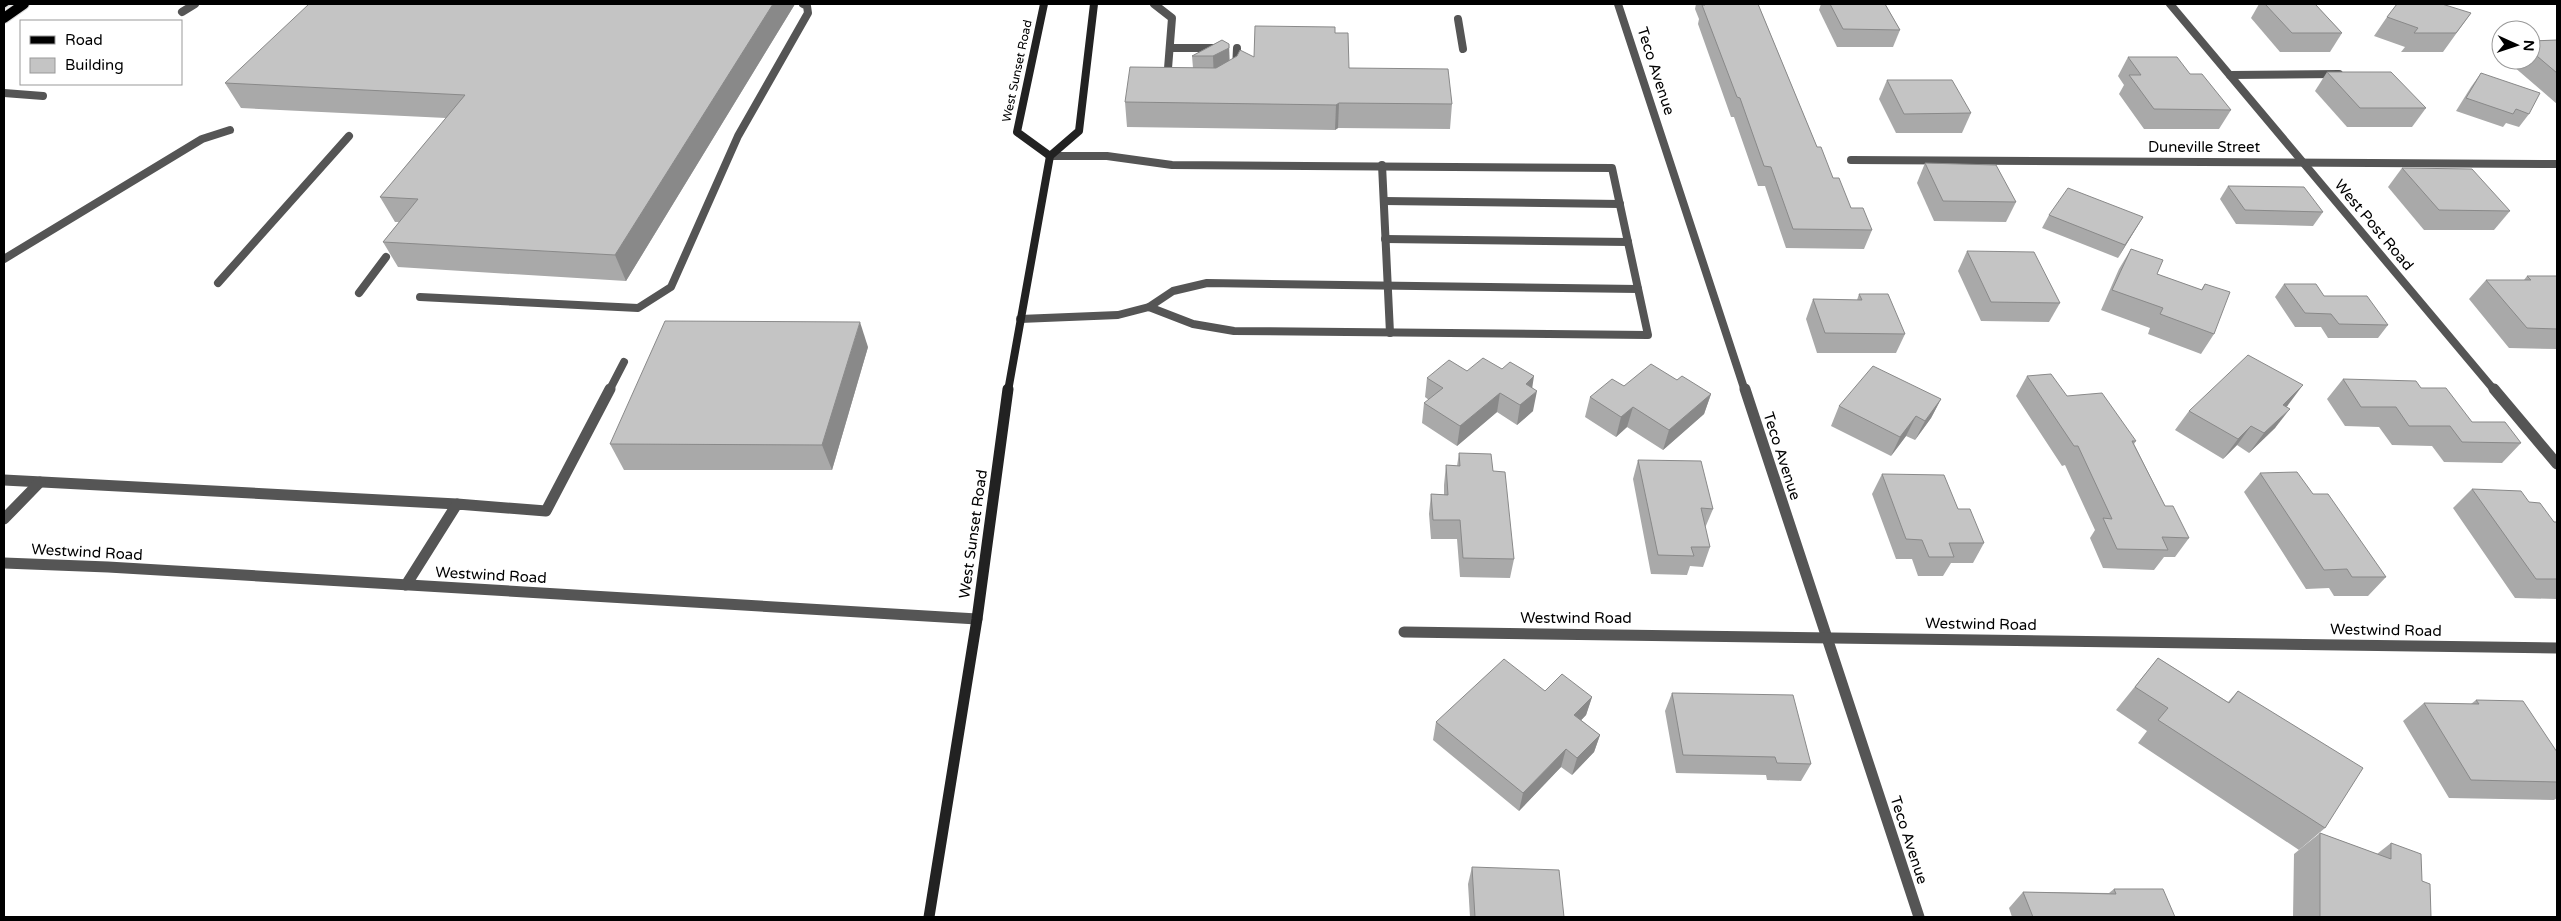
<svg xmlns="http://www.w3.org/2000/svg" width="2561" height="921" viewBox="0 0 2561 921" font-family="'Varela Round',sans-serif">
<rect width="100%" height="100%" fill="#fff"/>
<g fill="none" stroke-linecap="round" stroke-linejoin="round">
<g stroke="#dbdbdb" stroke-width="12">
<polyline id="primary" points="4,18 24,4"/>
</g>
<g stroke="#dbdbdb" stroke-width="3">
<polygon id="highway" points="4,4 10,4 4,8"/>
</g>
<g stroke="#555" stroke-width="8">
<polyline points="1154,4 1172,18 1167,81"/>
<polyline points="182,12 195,4"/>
<polyline points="1458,19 1463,49"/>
<polyline points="1170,48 1213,48"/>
<polyline points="1236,69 1237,48"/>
<polyline points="4,93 43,96"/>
<polyline points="1382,165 1390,333"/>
<polyline points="1384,201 1620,204"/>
<polyline points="1385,239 1628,242"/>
<polyline points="4,259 202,139 230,130"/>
<polyline points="218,283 349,136"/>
<polyline points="359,293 386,257"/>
<polyline points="420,297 638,308 671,287 738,136 808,13 807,6 803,4"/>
<polyline points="1149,307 1173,291 1207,283 1638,289"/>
<polyline points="1020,319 1118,315 1149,307 1193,324 1234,331 1648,335 1612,168 1172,165 1107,156 1050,156"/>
<polyline points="609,391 624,362"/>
</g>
<g stroke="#555" stroke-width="11">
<polyline points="4,480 457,504"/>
<polyline points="4,519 40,482"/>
<polyline points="406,585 457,504 546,511 610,389"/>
</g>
<g stroke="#555" stroke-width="8">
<polyline points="1618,4 1745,391"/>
<polyline points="2170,4 2495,391"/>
<polyline points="2230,75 2339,74"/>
<polyline points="1851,160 2557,164"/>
</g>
<g stroke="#555" stroke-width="11">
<polyline points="1745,389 1919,917"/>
<polyline points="2494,389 2557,464"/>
<polyline points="4,563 108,567 977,619"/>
<polyline points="1404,632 2557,648"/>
</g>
<g stroke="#222" stroke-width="8">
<polyline points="1044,4 1017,132 1050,156"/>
<polyline points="1008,391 1050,156 1079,131 1094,4"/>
</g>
<polyline stroke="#222" stroke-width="11" points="929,917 977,619 1008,389"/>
<use href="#primary" stroke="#000" stroke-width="10"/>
<use href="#highway" fill="#000" fill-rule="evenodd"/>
</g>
<g fill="#a9a9a9">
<polygon points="795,4 626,281 398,267 383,242 399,222 395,222 380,197 446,118 241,108 225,83"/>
<polygon points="1696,4 1758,4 1817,147 1833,178 1851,208 1872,230 1864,249 1786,248 1765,186 1758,186 1734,117 1731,117 1698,24 1699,19 1695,9"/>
<polygon points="1821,4 1885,4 1900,30 1893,47 1837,47 1819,10"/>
<polygon points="2259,4 2315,4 2342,33 2330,52 2280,52 2251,18"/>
<polygon points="2471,13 2443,52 2401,52 2405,47 2374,36 2387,17"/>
<polygon points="1335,33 1349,68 1452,104 1450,129 1338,128 1335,130 1127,127 1125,102 1193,68 1192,56 1222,40 1229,61 1254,57"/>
<polygon points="2557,40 2557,104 2506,60 2531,60 2531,41"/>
<polygon points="2128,57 2190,74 2231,110 2219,129 2144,129 2119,94 2124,85 2118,76"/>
<polygon points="2327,72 2426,108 2412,127 2347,127 2315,91"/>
<polygon points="2481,73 2529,114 2519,127 2506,123 2503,127 2456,111 2471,87"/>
<polygon points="1887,80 1971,113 1962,133 1896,133 1879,99"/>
<polygon points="1925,163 2016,202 2006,222 1934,221 1917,183"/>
<polygon points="2402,168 2510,211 2494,230 2424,230 2388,187"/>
<polygon points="2228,186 2323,212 2313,226 2236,224 2220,199"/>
<polygon points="2049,215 2143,217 2118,258 2042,228"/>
<polygon points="2131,249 2157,274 2201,290 2205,284 2214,334 2201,354 2148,334 2150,328 2101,310 2119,269"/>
<polygon points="1967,251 2060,303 2049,322 1981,321 1958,271"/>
<polygon points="2527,276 2557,276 2557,349 2509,348 2469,299 2486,280 2524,280"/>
<polygon points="2284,284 2324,296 2388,325 2378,338 2328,338 2321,327 2295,327 2275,297"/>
<polygon points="1859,294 1905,334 1896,353 1817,353 1806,319 1813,299 1857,300"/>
<polygon points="868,347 832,470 624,470 610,444"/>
<polygon points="1467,371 1532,388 1533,411 1517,425 1497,412 1457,446 1422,423 1424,403 1429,400 1425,397 1427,378"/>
<polygon points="2027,376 2067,396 2136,441 2134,444 2165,506 2189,538 2175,557 2164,557 2154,570 2103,568 2090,538 2095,530 2065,465 2062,466 2016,396"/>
<polygon points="2343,379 2421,388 2472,422 2521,443 2502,463 2444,462 2432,446 2392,445 2379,427 2345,426 2327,399"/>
<polygon points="1624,386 1711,394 1704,414 1663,450 1627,427 1616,437 1585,417 1590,397"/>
<polygon points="1941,399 1931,418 1915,440 1906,436 1891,456 1831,426 1839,406"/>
<polygon points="2288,405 2275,428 2249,453 2237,445 2223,459 2175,430 2189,411"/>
<polygon points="1459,453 1493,471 1514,559 1510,578 1460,577 1457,539 1431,539 1429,514 1431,494 1444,495 1444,485 1446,465 1457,466"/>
<polygon points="1638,460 1713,509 1705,528 1710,547 1703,567 1690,566 1687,575 1651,574 1633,479"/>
<polygon points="2260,473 2313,494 2386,577 2368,596 2334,596 2329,588 2306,589 2244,492"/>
<polygon points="1882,474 1958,509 1984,543 1973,563 1951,563 1943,576 1918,576 1912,559 1896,559 1872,494"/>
<polygon points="2472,489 2529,502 2554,522 2557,522 2557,599 2515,598 2453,508"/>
<polygon points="2158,658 2228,702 2238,691 2325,828 2299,850 2138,743 2147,731 2116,710"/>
<polygon points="1545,691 1592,697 1586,715 1581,720 1600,735 1594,752 1572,775 1561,767 1519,811 1433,740 1436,722"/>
<polygon points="1672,693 1811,764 1801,781 1767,780 1766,775 1676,773 1665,711"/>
<polygon points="2476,700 2557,752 2557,798 2554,800 2449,798 2403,721 2424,703 2471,704"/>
<polygon points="2320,833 2377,854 2391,843 2422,881 2431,917 2293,917 2294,854"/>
<polygon points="1472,867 1564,917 1470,917 1468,884"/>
<polygon points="2114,889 2175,917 2012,917 2009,908 2023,892 2109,893"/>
</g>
<g fill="#898989">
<polygon points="773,4 795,4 626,281 615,255"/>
<polygon points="1229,44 1230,69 1214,81 1213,56"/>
<polygon points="1339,103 1338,128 1335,130 1336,105"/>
<polygon points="2143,217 2135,230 2118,258 2125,245"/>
<polygon points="860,322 868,347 832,470 822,445"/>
<polygon points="1534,376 1531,396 1537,391 1533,411 1517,425 1520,405 1526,384"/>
<polygon points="2303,385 2288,405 2268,424 2283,405"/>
<polygon points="1500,393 1497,412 1457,446 1460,426"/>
<polygon points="1711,394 1704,414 1663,450 1669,430"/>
<polygon points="1941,399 1931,418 1915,440 1925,421"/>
<polygon points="1633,407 1627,427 1616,437 1621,417"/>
<polygon points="2290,409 2275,428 2249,453 2264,433"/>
<polygon points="1916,416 1906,436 1891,456 1900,437"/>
<polygon points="2251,426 2237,445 2223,459 2238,439"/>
<polygon points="1592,697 1586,715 1569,733 1574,715"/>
<polygon points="1600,735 1594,752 1572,775 1577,758"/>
<polygon points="1566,749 1561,767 1519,811 1523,793"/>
</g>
<g fill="#c4c4c4" stroke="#898989">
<polygon points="309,4 773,4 615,255 383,242 418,199 380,197 465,95 225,83"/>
<polygon points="1705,4 1758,4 1817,147 1821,147 1833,178 1839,178 1851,208 1863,208 1872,230 1793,229 1771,167 1764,166 1740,98 1737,97 1702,5 1705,5"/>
<polygon points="1830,4 1885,4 1900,30 1843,29"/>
<polygon points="2265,4 2315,4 2342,33 2292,33"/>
<polygon points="2397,4 2442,4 2471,13 2456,33 2414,33 2418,28 2387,17"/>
<polygon points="1255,26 1335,27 1335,33 1348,33 1349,68 1448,69 1452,104 1339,103 1336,105 1125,102 1130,67 1216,68 1237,56 1240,50 1254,57"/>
<polygon points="1222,40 1229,44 1229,48 1213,56 1192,56"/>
<polygon points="2557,40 2557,73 2531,51 2531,41"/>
<polygon points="2128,57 2177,57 2190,74 2202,74 2231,110 2154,109 2129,75 2141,75"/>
<polygon points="2327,72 2391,72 2426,108 2360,108"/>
<polygon points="2481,73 2540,93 2529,114 2516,109 2513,114 2466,98"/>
<polygon points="1887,80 1952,80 1971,113 1904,114"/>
<polygon points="1925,163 1996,165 2016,202 1943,201"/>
<polygon points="2402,168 2472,169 2510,211 2439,210"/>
<polygon points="2228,186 2304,187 2323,212 2245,210"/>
<polygon points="2068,188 2143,217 2125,245 2049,215"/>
<polygon points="2131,249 2163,260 2157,274 2202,290 2205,284 2230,292 2214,334 2160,314 2163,308 2112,290"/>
<polygon points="1967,251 2034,252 2060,303 1991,302"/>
<polygon points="2527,276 2557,276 2557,329 2527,328 2486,280 2531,280"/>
<polygon points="2284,284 2316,284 2324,296 2367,296 2388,325 2339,324 2331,314 2305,313"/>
<polygon points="1859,294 1888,294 1905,334 1825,333 1813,299 1862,300"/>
<polygon points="665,321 860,322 822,445 610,444"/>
<polygon points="2248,355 2303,385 2283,405 2290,409 2264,433 2251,426 2238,439 2189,411"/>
<polygon points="1483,358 1502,369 1510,362 1534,376 1526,384 1537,391 1520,405 1500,393 1460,426 1424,403 1443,388 1427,378 1449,360 1467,371"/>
<polygon points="1651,364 1677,380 1682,376 1711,394 1669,430 1633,407 1621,417 1590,397 1612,379 1624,386"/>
<polygon points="1873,366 1941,399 1925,421 1916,416 1900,437 1839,406"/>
<polygon points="2051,374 2067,396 2102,393 2136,441 2132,441 2165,506 2173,506 2189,538 2162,537 2168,550 2117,549 2103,518 2112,519 2078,446 2074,446 2027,376"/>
<polygon points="2343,379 2416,381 2421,388 2446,388 2472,422 2505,422 2521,443 2462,442 2450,426 2409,426 2396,407 2361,407"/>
<polygon points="1459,453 1491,454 1493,471 1505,472 1514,559 1463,558 1460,520 1433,520 1431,494 1448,495 1446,465 1460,466"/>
<polygon points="1638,460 1701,461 1713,509 1701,508 1710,547 1691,547 1694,556 1658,555"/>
<polygon points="2297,472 2313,494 2328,494 2386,577 2352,577 2347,569 2324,570 2260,473"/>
<polygon points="1882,474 1944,475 1958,509 1970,509 1984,543 1949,543 1954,557 1929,557 1922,540 1906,539"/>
<polygon points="2472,489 2521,491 2529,502 2540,503 2554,522 2557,522 2557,579 2536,579"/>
<polygon points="2158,658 2229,703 2238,691 2363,768 2325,828 2158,720 2168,708 2135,687"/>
<polygon points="1504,659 1545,691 1562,674 1592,697 1574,715 1600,735 1577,758 1566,749 1523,793 1436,722"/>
<polygon points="1672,693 1793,695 1811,764 1777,763 1775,757 1683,755"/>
<polygon points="2476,700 2523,701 2557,752 2557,782 2471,780 2424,703 2479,704"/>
<polygon points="2320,833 2391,859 2391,843 2421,854 2422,881 2430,884 2431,917 2320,917"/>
<polygon points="1472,867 1559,870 1564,917 1475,917"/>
<polygon points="2114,889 2163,889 2175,917 2033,917 2023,892 2116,894"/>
</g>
<g text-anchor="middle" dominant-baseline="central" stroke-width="4" stroke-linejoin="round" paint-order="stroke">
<g font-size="12" fill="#000" stroke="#fff">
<text transform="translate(1017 71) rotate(-78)">West Sunset Road</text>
</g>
<g font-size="15" fill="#000" stroke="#fff">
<text transform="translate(1656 71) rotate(72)">Teco Avenue</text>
<text x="2204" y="147">Duneville Street</text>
<text transform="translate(2374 225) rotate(50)">West Post Road</text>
<text transform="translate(1782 456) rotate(72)">Teco Avenue</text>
<text transform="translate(973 534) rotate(-82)">West Sunset Road</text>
<text transform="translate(87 552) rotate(3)">Westwind Road</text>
<text transform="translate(491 575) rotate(3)">Westwind Road</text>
<text x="1576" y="618">Westwind Road</text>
<text transform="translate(1981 624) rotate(1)">Westwind Road</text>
<text transform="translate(2386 630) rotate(1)">Westwind Road</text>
<text transform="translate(1909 840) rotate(72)">Teco Avenue</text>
</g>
</g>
<rect width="2561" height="921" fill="none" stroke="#000000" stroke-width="10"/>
<rect x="20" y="20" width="162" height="65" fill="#ffffff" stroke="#999999"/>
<rect x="30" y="36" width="25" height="8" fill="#000000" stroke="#999999"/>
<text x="65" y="45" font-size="15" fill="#000000">Road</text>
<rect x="30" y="58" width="25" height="15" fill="#c4c4c4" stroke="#999999"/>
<text x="65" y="70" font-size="15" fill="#000000">Building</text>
<g transform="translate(2516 45) rotate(93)"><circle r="24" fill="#ffffff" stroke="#999999"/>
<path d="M0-4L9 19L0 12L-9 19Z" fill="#000000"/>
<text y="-8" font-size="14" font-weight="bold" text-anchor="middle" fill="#000000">N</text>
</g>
</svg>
